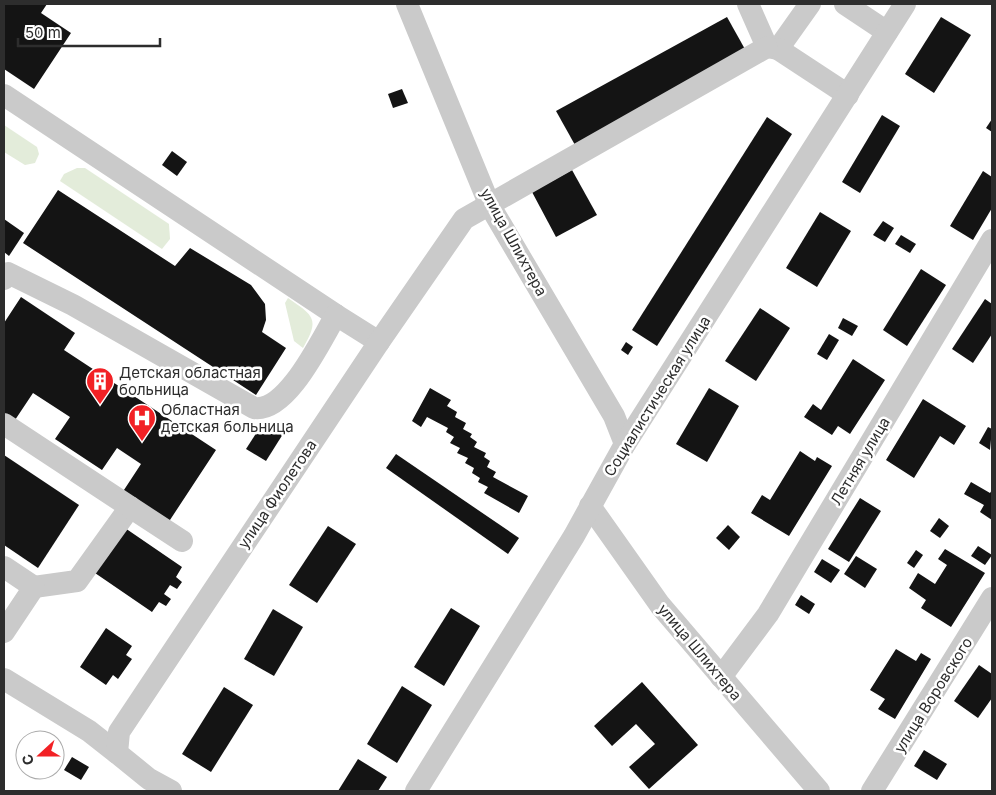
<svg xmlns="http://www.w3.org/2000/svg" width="996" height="795" viewBox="0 0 996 795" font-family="Inter,sans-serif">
<rect width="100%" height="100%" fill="#fff"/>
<g fill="#e3ecda">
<polygon points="4,125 37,147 39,154 35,163 25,165 4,152"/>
<polygon points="77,168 85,168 169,224 170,239 162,249 60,181 64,174"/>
<path d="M288,298C314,316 320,319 303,348L294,341L285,303Z"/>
</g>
<g fill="#141414">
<polygon points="4,4 47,4 41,13 71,33 34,89 4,69"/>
<polygon points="727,17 746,51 575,145 556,111"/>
<polygon points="941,17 971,35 934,93 905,74"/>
<polygon points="402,89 408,103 393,108 388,94"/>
<polygon points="882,115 900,126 860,193 842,182"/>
<polygon points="767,117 792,134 657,346 632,330"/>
<polygon points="992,119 992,132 986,128"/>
<polygon points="172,151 187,162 177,176 162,165"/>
<polygon points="572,170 597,215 556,237 532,192"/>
<polygon points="983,171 992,177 992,208 973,240 950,226"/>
<polygon points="58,190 175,266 190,248 251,285 265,304 266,320 262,332 286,348 256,395 23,243"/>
<polygon points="820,212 851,231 817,287 786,268"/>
<polygon points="4,219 24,233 9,256 4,252"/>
<polygon points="883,221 894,228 885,242 873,235"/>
<polygon points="901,235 916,244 910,253 895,244"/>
<polygon points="921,269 946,285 907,346 883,330"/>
<polygon points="21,297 75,333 64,350 216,450 168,523 122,493 141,464 117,448 102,470 55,439 70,417 33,393 13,423 4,417 4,323"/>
<polygon points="985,299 992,304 992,334 973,363 952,349"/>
<polygon points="760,308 790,328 756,381 725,361"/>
<polygon points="843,318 858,326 852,336 838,328"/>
<polygon points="829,334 839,340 827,360 817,354"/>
<polygon points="626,342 633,347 628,355 621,350"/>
<polygon points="853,359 885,380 850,434 838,426 832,435 804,417 813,404 821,410"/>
<polygon points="430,388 451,400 447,406 457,412 455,417 466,423 463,429 472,434 470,437 477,442 474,447 486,453 484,457 490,461 487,467 496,472 493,477 528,496 519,513 484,493 488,487 478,482 480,478 472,473 474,468 465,463 468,458 457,453 460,448 450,443 454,437 446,432 448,428 427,417 421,427 412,421"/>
<polygon points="709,388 739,406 707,462 676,444"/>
<polygon points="923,399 966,426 954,445 940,436 914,478 886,460"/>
<polygon points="264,421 283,434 266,461 246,449"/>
<polygon points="988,427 992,429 990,450 979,443"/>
<polygon points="800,451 815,461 817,457 832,466 789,536 751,513 762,495 770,500"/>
<polygon points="396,454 519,538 508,554 386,468"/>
<polygon points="4,455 79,505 38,568 4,545"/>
<polygon points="971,482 990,493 992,490 992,520 980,512 984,505 964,494"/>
<polygon points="860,498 881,511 849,562 828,549"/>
<polygon points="939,518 949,526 940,538 930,531"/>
<polygon points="728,525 740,537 729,550 716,538"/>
<polygon points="328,526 356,544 317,603 289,585"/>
<polygon points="125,528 182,567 176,577 182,582 177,589 170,585 164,594 171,599 166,606 159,602 152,612 95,573"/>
<polygon points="978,546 992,555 985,565 971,556"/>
<polygon points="945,549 985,573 951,627 921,608 926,600 909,588 918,573 935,584 947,565 938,559"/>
<polygon points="916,550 923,555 914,568 907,563"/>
<polygon points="856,556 877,569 865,588 844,574"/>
<polygon points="822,559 840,570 831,583 814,572"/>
<polygon points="801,595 815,604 809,614 795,605"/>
<polygon points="451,608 480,626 444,686 414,667"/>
<polygon points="273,609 303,627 274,676 244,659"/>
<polygon points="106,628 132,646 126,655 132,659 118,679 113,675 106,685 80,667"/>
<polygon points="896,649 916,661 921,653 931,659 895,719 878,709 885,699 870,690"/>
<polygon points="979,665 992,674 992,698 978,718 954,701"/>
<polygon points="642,682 698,745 649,789 629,767 655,744 636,724 612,746 594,726"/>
<polygon points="402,686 432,705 397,763 367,744"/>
<polygon points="224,687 253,705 211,772 182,754"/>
<polygon points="924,750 947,764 937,780 914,766"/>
<polygon points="72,757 89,767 81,780 64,770"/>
<polygon points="358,759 387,777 378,791 338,791"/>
</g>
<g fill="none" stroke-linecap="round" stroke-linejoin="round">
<g stroke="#cacaca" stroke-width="22">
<polyline points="407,4 490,206 614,416 625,444"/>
<polyline points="748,4 767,47 778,49 810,4"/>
<polyline points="845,4 887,32"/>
<polyline points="778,49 848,95"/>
<polyline points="4,95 336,315"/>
<path d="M4,279L8,273L73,305L254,408C287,413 321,340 336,315L379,342"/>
<polyline points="4,424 130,507 77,581 34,587"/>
<polyline points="590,506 660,605 819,791"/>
<polyline points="130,507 182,541"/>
<polyline points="4,567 34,587 4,632"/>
<polyline points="721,677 768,614 992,240"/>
<polyline points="4,679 89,731 117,753"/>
<polyline points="171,791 149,779 117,753 119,732 379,342 464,219 767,47"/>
<polyline points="416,791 574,536 625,444 905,4"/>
<polyline points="872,791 992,598"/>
</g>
</g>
<defs>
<g id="building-pin" transform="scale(1.4375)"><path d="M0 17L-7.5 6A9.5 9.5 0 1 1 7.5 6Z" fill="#f22125" stroke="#fff"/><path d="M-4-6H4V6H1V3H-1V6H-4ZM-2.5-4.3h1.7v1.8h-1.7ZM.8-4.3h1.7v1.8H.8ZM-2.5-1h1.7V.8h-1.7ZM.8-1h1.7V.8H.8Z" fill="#fff"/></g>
<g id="hospital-pin" transform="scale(1.4375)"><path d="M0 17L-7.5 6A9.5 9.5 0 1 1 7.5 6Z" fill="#f22125" stroke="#fff"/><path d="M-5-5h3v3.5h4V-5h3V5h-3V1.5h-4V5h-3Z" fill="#fff"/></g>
</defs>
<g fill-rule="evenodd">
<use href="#building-pin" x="100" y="381"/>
<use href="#hospital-pin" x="142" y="418"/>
</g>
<g text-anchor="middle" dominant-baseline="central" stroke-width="5" stroke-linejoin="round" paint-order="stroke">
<g font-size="15" fill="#2d2d2d" stroke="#fff">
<text transform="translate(514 242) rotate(61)">улица Шлихтера</text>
<text transform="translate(657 396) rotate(-58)">Социалистическая улица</text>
<text transform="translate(860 461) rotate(-59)">Летняя улица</text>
<text transform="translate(277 494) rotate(-56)">улица Фиолетова</text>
<text transform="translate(700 652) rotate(50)">улица Шлихтера</text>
<text transform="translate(933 695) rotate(-58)">улица Воровского</text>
</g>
<g font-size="15" fill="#2d2d2d" stroke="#fff" text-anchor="start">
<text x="119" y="372">Детская областная<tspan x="119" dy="17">больница</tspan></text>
<text x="161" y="409">Областная<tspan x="161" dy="17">детская больница</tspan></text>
</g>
</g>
<rect width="996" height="795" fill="none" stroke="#2d2d2d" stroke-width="10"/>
<g transform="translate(40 755) rotate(249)"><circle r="24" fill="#ffffff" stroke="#ababab"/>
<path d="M0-4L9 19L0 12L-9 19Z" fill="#f22125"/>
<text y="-8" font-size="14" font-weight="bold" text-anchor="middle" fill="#2d2d2d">С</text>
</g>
<path d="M18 38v8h142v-8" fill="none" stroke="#2d2d2d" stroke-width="2.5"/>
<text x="25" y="38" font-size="15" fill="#2d2d2d" stroke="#ffffff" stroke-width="4" paint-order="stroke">50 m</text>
</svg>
